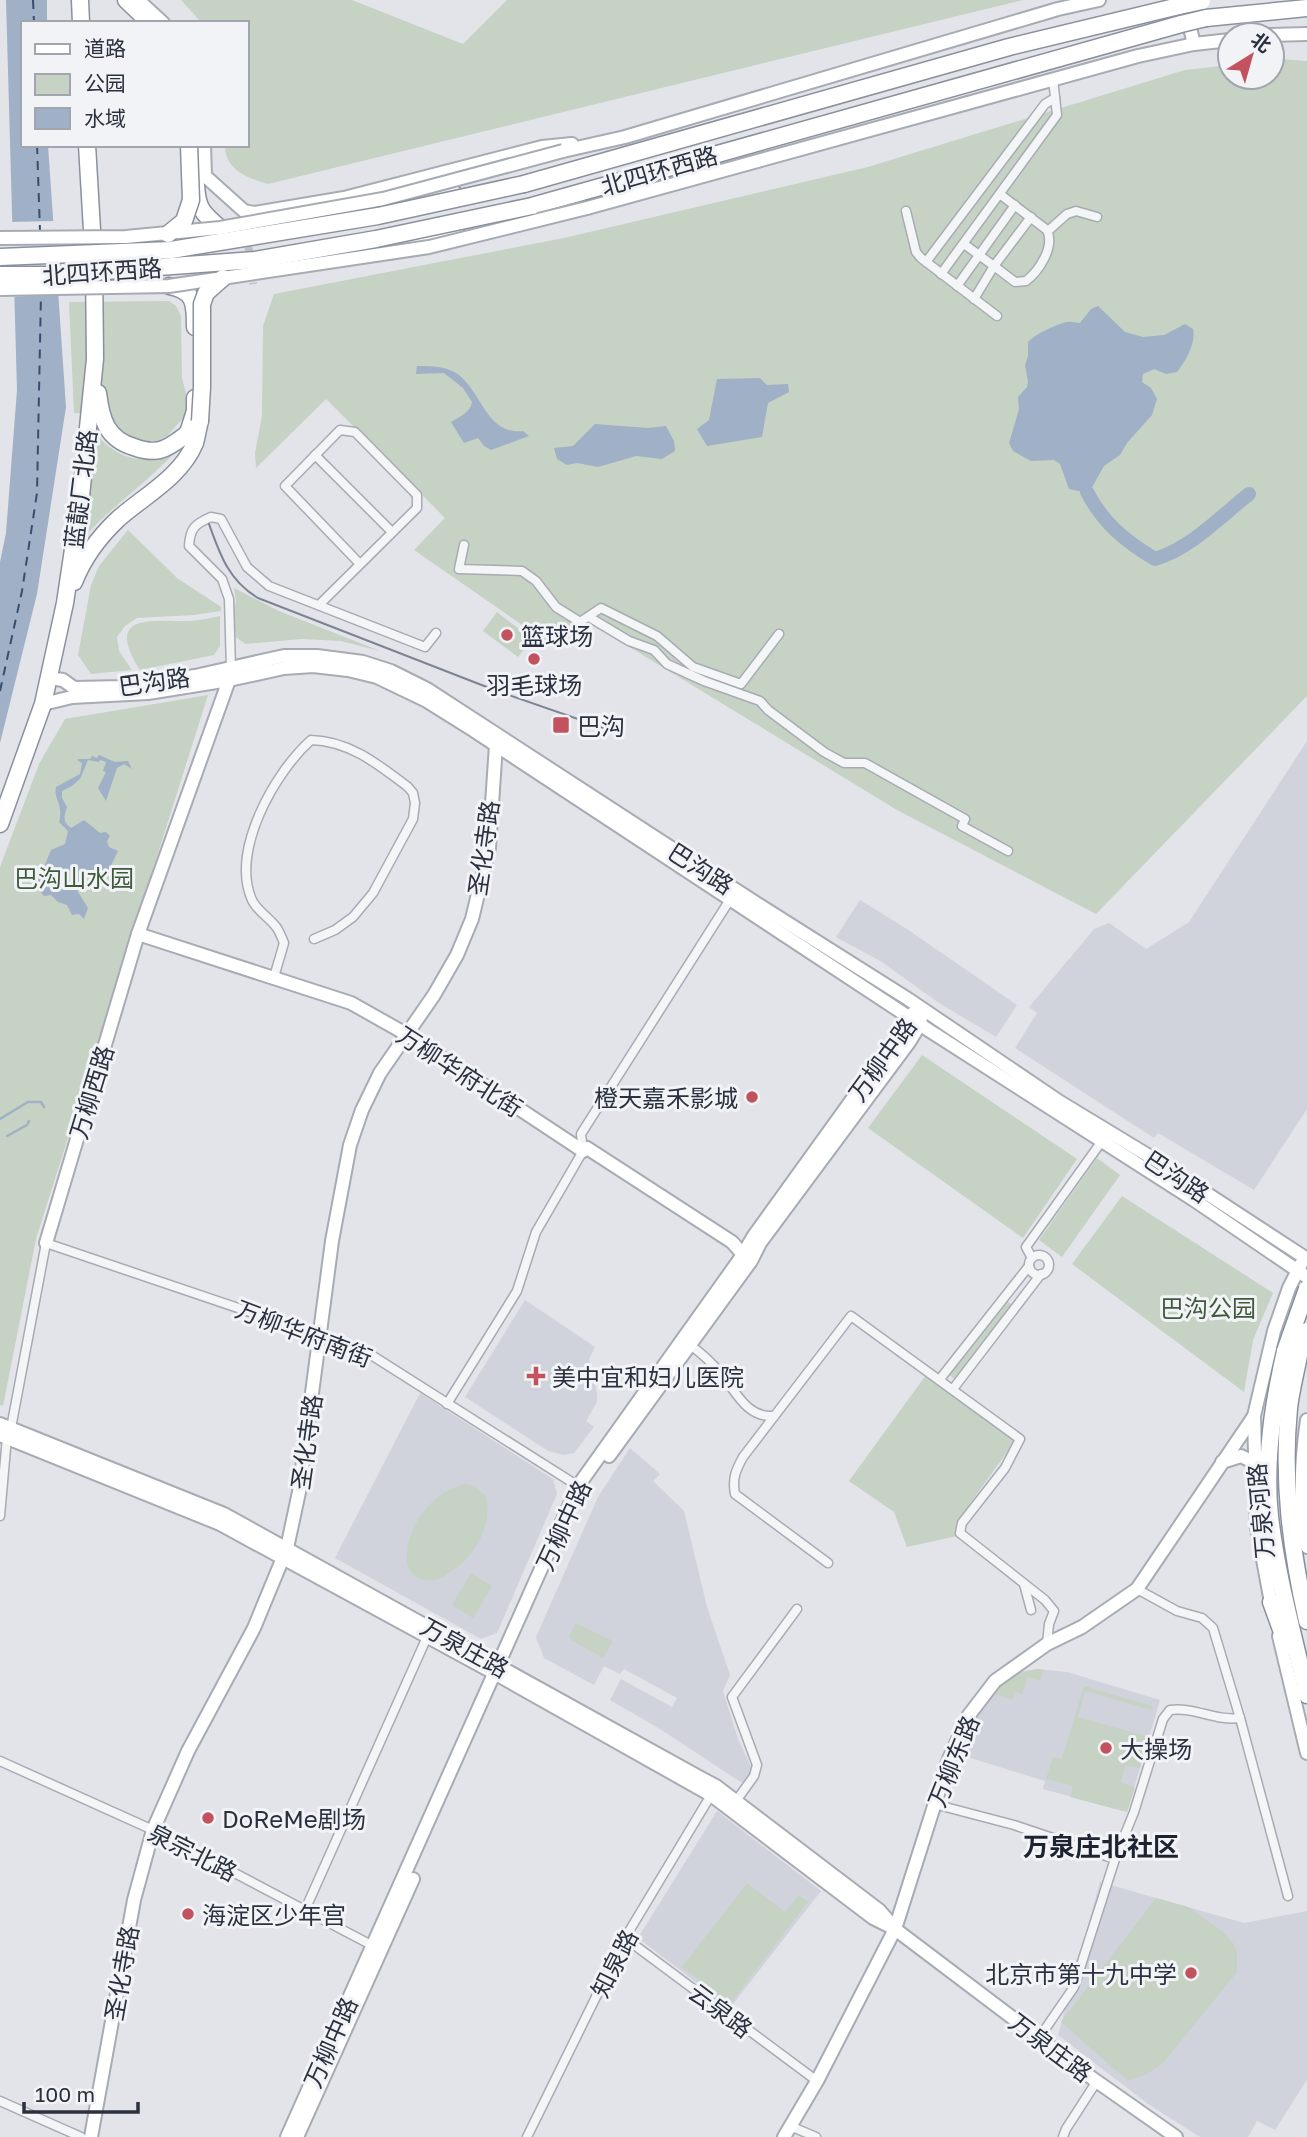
<svg xmlns="http://www.w3.org/2000/svg" width="1307" height="2137" viewBox="0 0 1307 2137" font-family="'Golos Text','Noto Sans SC',sans-serif">
<rect width="100%" height="100%" fill="#e2e4e9"/>
<g fill="#d0d3db">
<polygon points="1307,741 1307,1109 1254,1190 1158,1133 1154,1138 1015,1048 1037,1013 1029,1007 1094,929 1109,923 1146,949 1189,922"/>
<polygon points="860,900 907,929 1017,1005 996,1037 939,1003 882,962 836,937"/>
<polygon points="525,1300 595,1347 589,1359 597,1393 597,1402 586,1421 594,1427 574,1453 563,1455 548,1451 465,1397"/>
<polygon points="420,1393 553,1479 557,1494 497,1633 481,1639 335,1558"/>
<polygon points="630,1448 660,1474 653,1481 684,1511 707,1607 730,1675 723,1691 738,1739 752,1769 745,1785 660,1729 610,1700 621,1679 672,1707 677,1698 624,1669 620,1674 604,1666 594,1685 544,1658 536,1637 598,1497"/>
<polygon points="1037,1669 1067,1672 1160,1700 1127,1812 1043,1789 1045,1781 964,1756 978,1712 997,1688 1023,1671"/>
<polygon points="717,1811 821,1891 730,2008 638,1938"/>
<polygon points="1100,1882 1244,1923 1307,1911 1307,2080 1275,2130 1257,2121 1248,2137 1200,2137 1148,2104 1058,2035"/>
</g>
<g fill="#c6d2c3">
<path d="M181,0H352L463,44L507,0H1023L268,184C247,178 225,170 225,145H247V23H202Z"/>
<polygon points="1280,59 1307,61 1307,696 1096,914 897,810 577,615 554,647 414,550 445,518 326,399 256,468 255,453 262,416 263,326 274,294 564,238 868,167 1185,70 1230,65 1230,77 1272,77 1272,60"/>
<polygon points="169,301 176,306 181,316 182,378 188,402 185,416 167,436 155,442 127,438 118,434 106,415 74,413 69,302"/>
<path d="M92,430C118,461 143,467 179,448C149,481 112,506 82,539Z"/>
<polygon points="128,530 177,578 221,607 221,611 194,615 137,618 125,626 117,637 119,651 132,670 91,674 78,655 91,585 99,566"/>
<polygon points="234,588 279,611 380,651 341,641 302,639 245,644 236,637 233,613 236,601"/>
<polygon points="497,612 532,639 518,657 483,631"/>
<path d="M220,616V646L214,655L140,670C105,614 148,621 188,621C198,621 210,618 220,616Z"/>
<polygon points="208,695 36,1239 3,1406 0,1405 0,867 39,764 65,719"/>
<polygon points="922,1055 1077,1159 1023,1238 868,1128"/>
<polygon points="1097,1158 1120,1175 1062,1257 1039,1240"/>
<polygon points="1122,1196 1273,1293 1253,1340 1244,1392 1072,1264"/>
<polygon points="1006,1300 1013,1306 956,1380 948,1374"/>
<polygon points="926,1375 1015,1441 956,1523 957,1536 907,1547 894,1512 849,1481"/>
<path d="M467,1484L474,1486L486,1496C492,1524 478,1551 456,1568C449,1573 441,1580 432,1580C397,1582 405,1540 417,1522C428,1502 445,1488 467,1484Z"/>
<polygon points="471,1573 492,1586 473,1618 452,1605"/>
<polygon points="576,1623 611,1640 612,1643 603,1658 571,1640 569,1636"/>
<path d="M1037,1669L1044,1670L1040,1681L1028,1677L1022,1694L1015,1692L1012,1700L993,1693C1003,1680 1021,1672 1037,1669Z"/>
<polygon points="1084,1686 1153,1706 1152,1710 1085,1691 1078,1717 1149,1737 1140,1768 1125,1766 1121,1782 1135,1788 1127,1812 1070,1797 1073,1786 1046,1779 1053,1757 1062,1759"/>
<polygon points="747,1883 785,1912 799,1895 808,1902 730,2004 682,1967"/>
<polygon points="1156,1898 1188,1907 1222,1931 1233,1943 1237,1952 1237,1972 1163,2063 1147,2074 1128,2081 1061,2022"/>
</g>
<g fill="#a0b0c6">
<polygon points="6,0 47,0 47,23 23,23 23,145 48,145 66,407 37,594 0,743 0,562 6,533 17,390"/>
<path d="M1098,306L1125,332L1143,337L1164,335L1185,324L1193,329C1196,343 1186,361 1177,372L1166,374L1154,369L1143,374L1142,382L1151,388L1157,399L1152,415L1127,443L1120,455L1104,466L1091,489L1084,492L1069,489L1060,464L1054,460L1031,461L1013,451L1009,443L1019,409L1018,397L1027,387L1028,382L1025,365L1028,356V342C1034,335 1058,323 1068,322C1072,321 1076,323 1080,323L1091,309Z"/>
<path d="M417,366C428,366 440,366 450,370C481,382 483,436 523,431L529,436L491,450L484,446L478,438L464,443L451,422C459,417 471,412 472,402L463,388L444,373L416,374Z"/>
<polygon points="760,378 767,385 788,384 789,392 768,403 762,437 707,446 697,429 709,420 717,379"/>
<polygon points="595,424 648,428 666,426 674,441 675,451 662,459 636,456 598,467 577,463 567,465 557,459 554,448 573,446"/>
<path d="M99,755L115,762L128,761L132,769L124,764L117,768L106,801L98,788L106,772L103,771L106,762L100,760L99,762L88,760L80,779L72,786L62,791V798L67,807C64,817 62,821 71,828L84,820L100,833L106,832L110,836L107,841L109,847L118,851L106,876L97,880L90,875L79,882L78,892L88,908L84,919L79,914L72,915L67,905L58,902L51,895L44,896L36,886L51,850L65,844L68,831L59,822C64,804 53,799 56,787L80,774L82,763L77,760L79,759H90L92,756L97,758Z"/>
</g>
<polygon fill="#e2e4e9" points="55,221 61,294 11,297 9,222"/>
<g fill="none" stroke-linecap="round" stroke-linejoin="round">
<g stroke="#a0b0c6" stroke-width="2.5">
<polyline points="0,1119 28,1102 41,1102 44,1107"/>
<polyline points="7,1136 27,1125 29,1121"/>
</g>
<path stroke="#a0b0c6" stroke-width="14" d="M1087,492C1103,523 1125,541 1155,559C1191,548 1220,517 1249,494"/>
<g stroke="#394e6f" stroke-width="2" stroke-dasharray="9 7" stroke-linecap="butt">
<polyline points="33,0 34,23"/>
<polyline points="37,145 40,231"/>
<polyline points="0,691 22,591 37,493 41,293"/>
</g>
<polyline stroke="#bdc0c7" stroke-width="8" stroke-dasharray="8 4" stroke-linecap="butt" points="247,235 253,284"/>
<g stroke="#a7abb3" stroke-width="11">
<g id="street">
<polyline points="906,211 916,252 921,258 997,316"/>
<polyline points="1048,231 1067,214 1076,211 1097,217"/>
<polyline points="964,244 994,266 1031,217"/>
<polyline points="926,262 1045,104 1055,98"/>
<polyline points="941,274 1057,115 1053,79"/>
<polyline points="957,286 1015,205"/>
<path d="M974,299L994,266L1015,282L1026,281C1039,271 1055,247 1047,230L1001,195"/>
<polyline points="315,455 392,532"/>
<polyline points="464,545 459,569 522,571 536,581 556,607 580,622 601,608 657,636 693,667 741,684 779,634"/>
<polyline points="319,605 417,508 417,495 355,432 340,430 285,486 360,564"/>
<polyline points="589,617 629,641 654,650 667,664 704,681 760,701 768,710 824,752 844,763 865,763 965,819 962,826 1008,851"/>
<path d="M231,669L229,599L222,579L189,546C190,528 195,524 211,517L221,519L247,567L269,586L425,647L436,633"/>
<path d="M274,977L284,943C282,938 280,933 277,928C270,918 257,911 252,900C230,851 275,772 311,740C350,741 379,765 408,787L413,793L415,803L413,819L373,893L353,917L335,930L314,939"/>
<circle cx="1039" cy="1265" r="10"/>
<polyline points="1032,1258 1026,1247 1102,1141"/>
<path d="M690,1345C703,1354 713,1364 723,1376C737,1394 748,1418 774,1416"/>
<polyline points="940,1379 1029,1266"/>
<polyline points="953,1389 1041,1274"/>
<polyline points="447,1404 517,1291 536,1232 583,1151 581,1134 731,898"/>
<polyline points="0,1516 7,1437 11,1428 46,1243 365,1351 578,1486"/>
<path d="M828,1563L735,1494C732,1478 736,1470 743,1457L851,1316L1020,1439L1005,1468L962,1523L960,1533L1045,1600L1054,1611L1049,1624L1047,1644"/>
<polyline points="1024,1584 1031,1610"/>
<polyline points="1137,1589 1177,1611 1202,1618 1213,1628 1240,1718 1288,1896"/>
<polyline points="0,1761 153,1830 377,1948"/>
<polyline points="736,1801 754,1776 757,1765 732,1697 797,1609"/>
<polyline points="934,1804 1014,1825 1115,1859"/>
<polyline points="305,1910 427,1637"/>
<polyline points="625,1938 817,2081"/>
<path d="M1039,2038L1074,1987L1115,1859L1134,1812L1163,1719L1170,1710C1196,1707 1213,1721 1240,1718"/>
<polyline points="0,2101 81,2137"/>
<polyline points="790,2126 816,2137"/>
<polyline points="527,2137 625,1938 711,1795"/>
<polyline points="1063,2137 1066,2129 1097,2081"/>
</g>
</g>
<g stroke="#a7abb3" stroke-width="16">
<g id="secondary">
<polyline points="138,0 163,23"/>
<polyline points="1183,0 1194,44"/>
<polyline points="1269,35 1307,34"/>
<polyline points="204,145 205,176 244,211 254,213 344,198 542,147 572,144"/>
<polyline points="563,151 625,137 1058,9 1099,0"/>
<polyline points="587,208 1138,56 1194,44 1230,40"/>
<polyline points="49,678 63,680 74,688 122,687 195,676 284,656 317,656 363,662 391,671 427,689 756,903 908,999 1060,1102 1154,1159 1307,1259"/>
<polyline points="43,704 72,697 148,693 229,680 284,668 313,666 348,670 377,677 425,700 473,730 930,1031 1194,1200 1307,1277"/>
<polyline points="138,934 351,1003 406,1034 583,1151 587,1148 732,1242 747,1259"/>
<polyline points="46,1243 138,934 229,680"/>
<path d="M1307,1420C1301,1461 1299,1507 1307,1547"/>
<polyline points="0,1424 224,1514 699,1777 716,1786 879,1910 892,1925"/>
<polyline points="0,1435 220,1524 496,1674 711,1795 873,1918 895,1929 1092,2078 1176,2137"/>
<polyline points="609,1456 751,1261 760,1243 910,1041 920,1024 921,1016"/>
<polyline points="1222,1462 1241,1456 1251,1461 1255,1469"/>
<polyline points="1272,1608 1257,1527 1254,1416 1274,1331 1289,1288 1301,1264"/>
<polyline points="1279,1636 1307,1753"/>
<polyline points="91,2137 134,1900 153,1830 188,1751 254,1628 287,1548 299,1492 332,1241 350,1145 362,1110 380,1073 434,995 457,955 472,919 489,848 496,745"/>
<polyline points="287,2137 578,1486 742,1256 753,1237 900,1033 909,1016 915,1012"/>
<polyline points="297,2137 413,1879"/>
<polyline points="784,2137 817,2081 895,1929 949,1759 969,1715 995,1681 1047,1644 1082,1627 1137,1589 1254,1416"/>
</g>
</g>
<g stroke="#8a919e" stroke-width="19">
<g id="highway">
<polyline points="80,0 81,23"/>
<polyline points="126,0 150,23"/>
<polyline points="1206,18 1307,8"/>
<path d="M196,184C197,208 202,213 220,228"/>
<polyline points="524,184 1009,47 1179,6"/>
<polyline points="396,198 454,194"/>
<polyline points="532,206 1181,24"/>
<polyline points="391,251 456,227"/>
<path d="M169,286C195,291 195,303 195,327"/>
<path d="M98,393C101,418 106,439 134,447C142,450 152,452 160,450C171,447 180,439 188,433L195,411V398"/>
<path d="M74,582C83,559 100,536 118,519C144,496 181,477 195,443C197,436 198,428 200,421"/>
<polyline points="0,824 43,704 65,603 81,496 95,359 94,264 87,145"/>
<path d="M1285,1351C1273,1404 1264,1461 1270,1516C1277,1577 1294,1636 1307,1695"/>
<path d="M1299,1355C1296,1372 1291,1390 1289,1408C1282,1481 1291,1550 1307,1621"/>
<polyline points="1271,1602 1287,1646"/>
</g>
</g>
<use href="#street" stroke="#f4f5f7" stroke-width="8"/>
<use href="#secondary" stroke="#fff" stroke-width="12"/>
<use href="#highway" stroke="#fff" stroke-width="16"/>
<path stroke="#7c8391" stroke-width="2" d="M209,524C220,555 229,581 258,598L497,691L624,735"/>
<g stroke="#a7abb3" stroke-width="16" stroke-linecap="butt">
<g id="secondary-bridge">
<polyline points="0,238 126,237 220,228 383,199 563,151"/>
<polyline points="0,289 169,286 429,247 587,208"/>
</g>
</g>
<g stroke="#8a919e" stroke-width="19" stroke-linecap="butt">
<g id="highway-bridge">
<polyline points="1179,6 1202,1"/>
<polyline points="1181,24 1206,18"/>
<polyline points="168,234 184,221 191,200 189,145"/>
<polyline points="0,257 171,250 378,216 524,184"/>
<polyline points="0,275 49,275 255,260 376,239 532,206"/>
<polyline points="200,421 202,387 202,304 206,293 223,278"/>
<polyline points="1285,1351 1307,1289"/>
<polyline points="1299,1355 1307,1331"/>
</g>
</g>
<use href="#secondary-bridge" stroke="#fff" stroke-width="12"/>
<use href="#highway-bridge" stroke="#fff" stroke-width="16"/>
</g>
<g fill="#c2525d" stroke="#f1f3f6" stroke-width="2.5">
<circle cx="507" cy="635" r="7"/>
<circle cx="534" cy="659" r="7"/>
<rect x="552" y="716" width="18" height="18" rx="3.5"/>
<circle cx="752" cy="1097" r="7"/>
<path d="M532.5 1365.5h7v7h7v7h-7v7h-7v-7h-7v-7h7z"/>
<circle cx="1106" cy="1748" r="7"/>
<circle cx="208" cy="1818" r="7"/>
<circle cx="188" cy="1914" r="7"/>
<circle cx="1191" cy="1973" r="7"/>
</g>
<g text-anchor="middle" dominant-baseline="central" stroke-width="6" stroke-linejoin="round" paint-order="stroke">
<g font-size="24" fill="#2b313f" stroke="#f1f3f6">
<text transform="translate(659 170) rotate(-16)">北四环西路</text>
<text transform="translate(102 271) rotate(-4)">北四环西路</text>
<text transform="translate(80 489) rotate(-83)">蓝靛厂北路</text>
<text transform="translate(154 681) rotate(-8)">巴沟路</text>
<text transform="translate(483 848) rotate(-82)">圣化寺路</text>
<text transform="translate(701 868) rotate(33)">巴沟路</text>
<text transform="translate(882 1059) rotate(-54)">万柳中路</text>
<text transform="translate(460 1071) rotate(33)">万柳华府北街</text>
<text transform="translate(91 1092) rotate(-73)">万柳西路</text>
<text transform="translate(1177 1176) rotate(34)">巴沟路</text>
<text transform="translate(304 1333) rotate(21)">万柳华府南街</text>
<text transform="translate(306 1442) rotate(-82)">圣化寺路</text>
<text transform="translate(1260 1511) rotate(-95)">万泉河路</text>
<text transform="translate(563 1525) rotate(-65)">万柳中路</text>
<text transform="translate(465 1647) rotate(29)">万泉庄路</text>
<text transform="translate(953 1761) rotate(-68)">万柳东路</text>
<text transform="translate(193 1852) rotate(27)">泉宗北路</text>
<text transform="translate(614 1963) rotate(-63)">知泉路</text>
<text transform="translate(121 1973) rotate(-80)">圣化寺路</text>
<text transform="translate(721 2010) rotate(37)">云泉路</text>
<text transform="translate(330 2042) rotate(-66)">万柳中路</text>
<text transform="translate(1051 2047) rotate(37)">万泉庄路</text>
</g>
<g font-size="24" fill="#2b313f" stroke="#f1f3f6" text-anchor="start">
<text x="521" y="635">篮球场</text>
<text x="534" y="684" text-anchor="middle">羽毛球场</text>
<text x="577" y="725">巴沟</text>
<text x="738" y="1097" text-anchor="end">橙天嘉禾影城</text>
<text x="552" y="1376">美中宜和妇儿医院</text>
<text x="1120" y="1748">大操场</text>
<text x="222" y="1818">DoReMe剧场</text>
<text x="202" y="1914">海淀区少年宫</text>
<text x="1177" y="1973" text-anchor="end">北京市第十九中学</text>
</g>
<g font-size="24" fill="#3e5a3a" stroke="#f1f3f6">
<text x="74" y="877">巴沟山水园</text>
<text x="1208" y="1307">巴沟公园</text>
</g>
<g font-size="26" font-weight="bold" fill="#1d2330" stroke="#f1f3f6">
<text x="1101" y="1846">万泉庄北社区</text>
</g>
</g>
<rect x="21" y="21" width="228" height="126" fill="#f1f3f6" stroke="#a2a5ad" stroke-width="2"/>
<rect x="35" y="44" width="35" height="10" fill="#ffffff" stroke="#a2a5ad" stroke-width="2"/>
<text x="84" y="56" font-size="21" fill="#2b313f">道路</text>
<rect x="35" y="74" width="35" height="21" fill="#c6d2c3" stroke="#a2a5ad" stroke-width="2"/>
<text x="84" y="91" font-size="21" fill="#2b313f">公园</text>
<rect x="35" y="108" width="35" height="21" fill="#a0b0c6" stroke="#a2a5ad" stroke-width="2"/>
<text x="84" y="126" font-size="21" fill="#2b313f">水域</text>
<g transform="translate(1251 56) rotate(37)"><circle r="33" fill="#f1f3f6" stroke="#a2a5ad" stroke-width="2"/>
<path d="M0-5L12 26L0 18L-12 26Z" fill="#c2525d"/>
<text y="-10" font-size="19" font-weight="bold" text-anchor="middle" fill="#2b313f">北</text>
</g>
<path d="M24 2102v10h114v-10" fill="none" stroke="#2b313f" stroke-width="3.5"/>
<text x="35" y="2102" font-size="21" fill="#2b313f" stroke="#f1f3f6" stroke-width="5" paint-order="stroke">100 m</text>
</svg>
